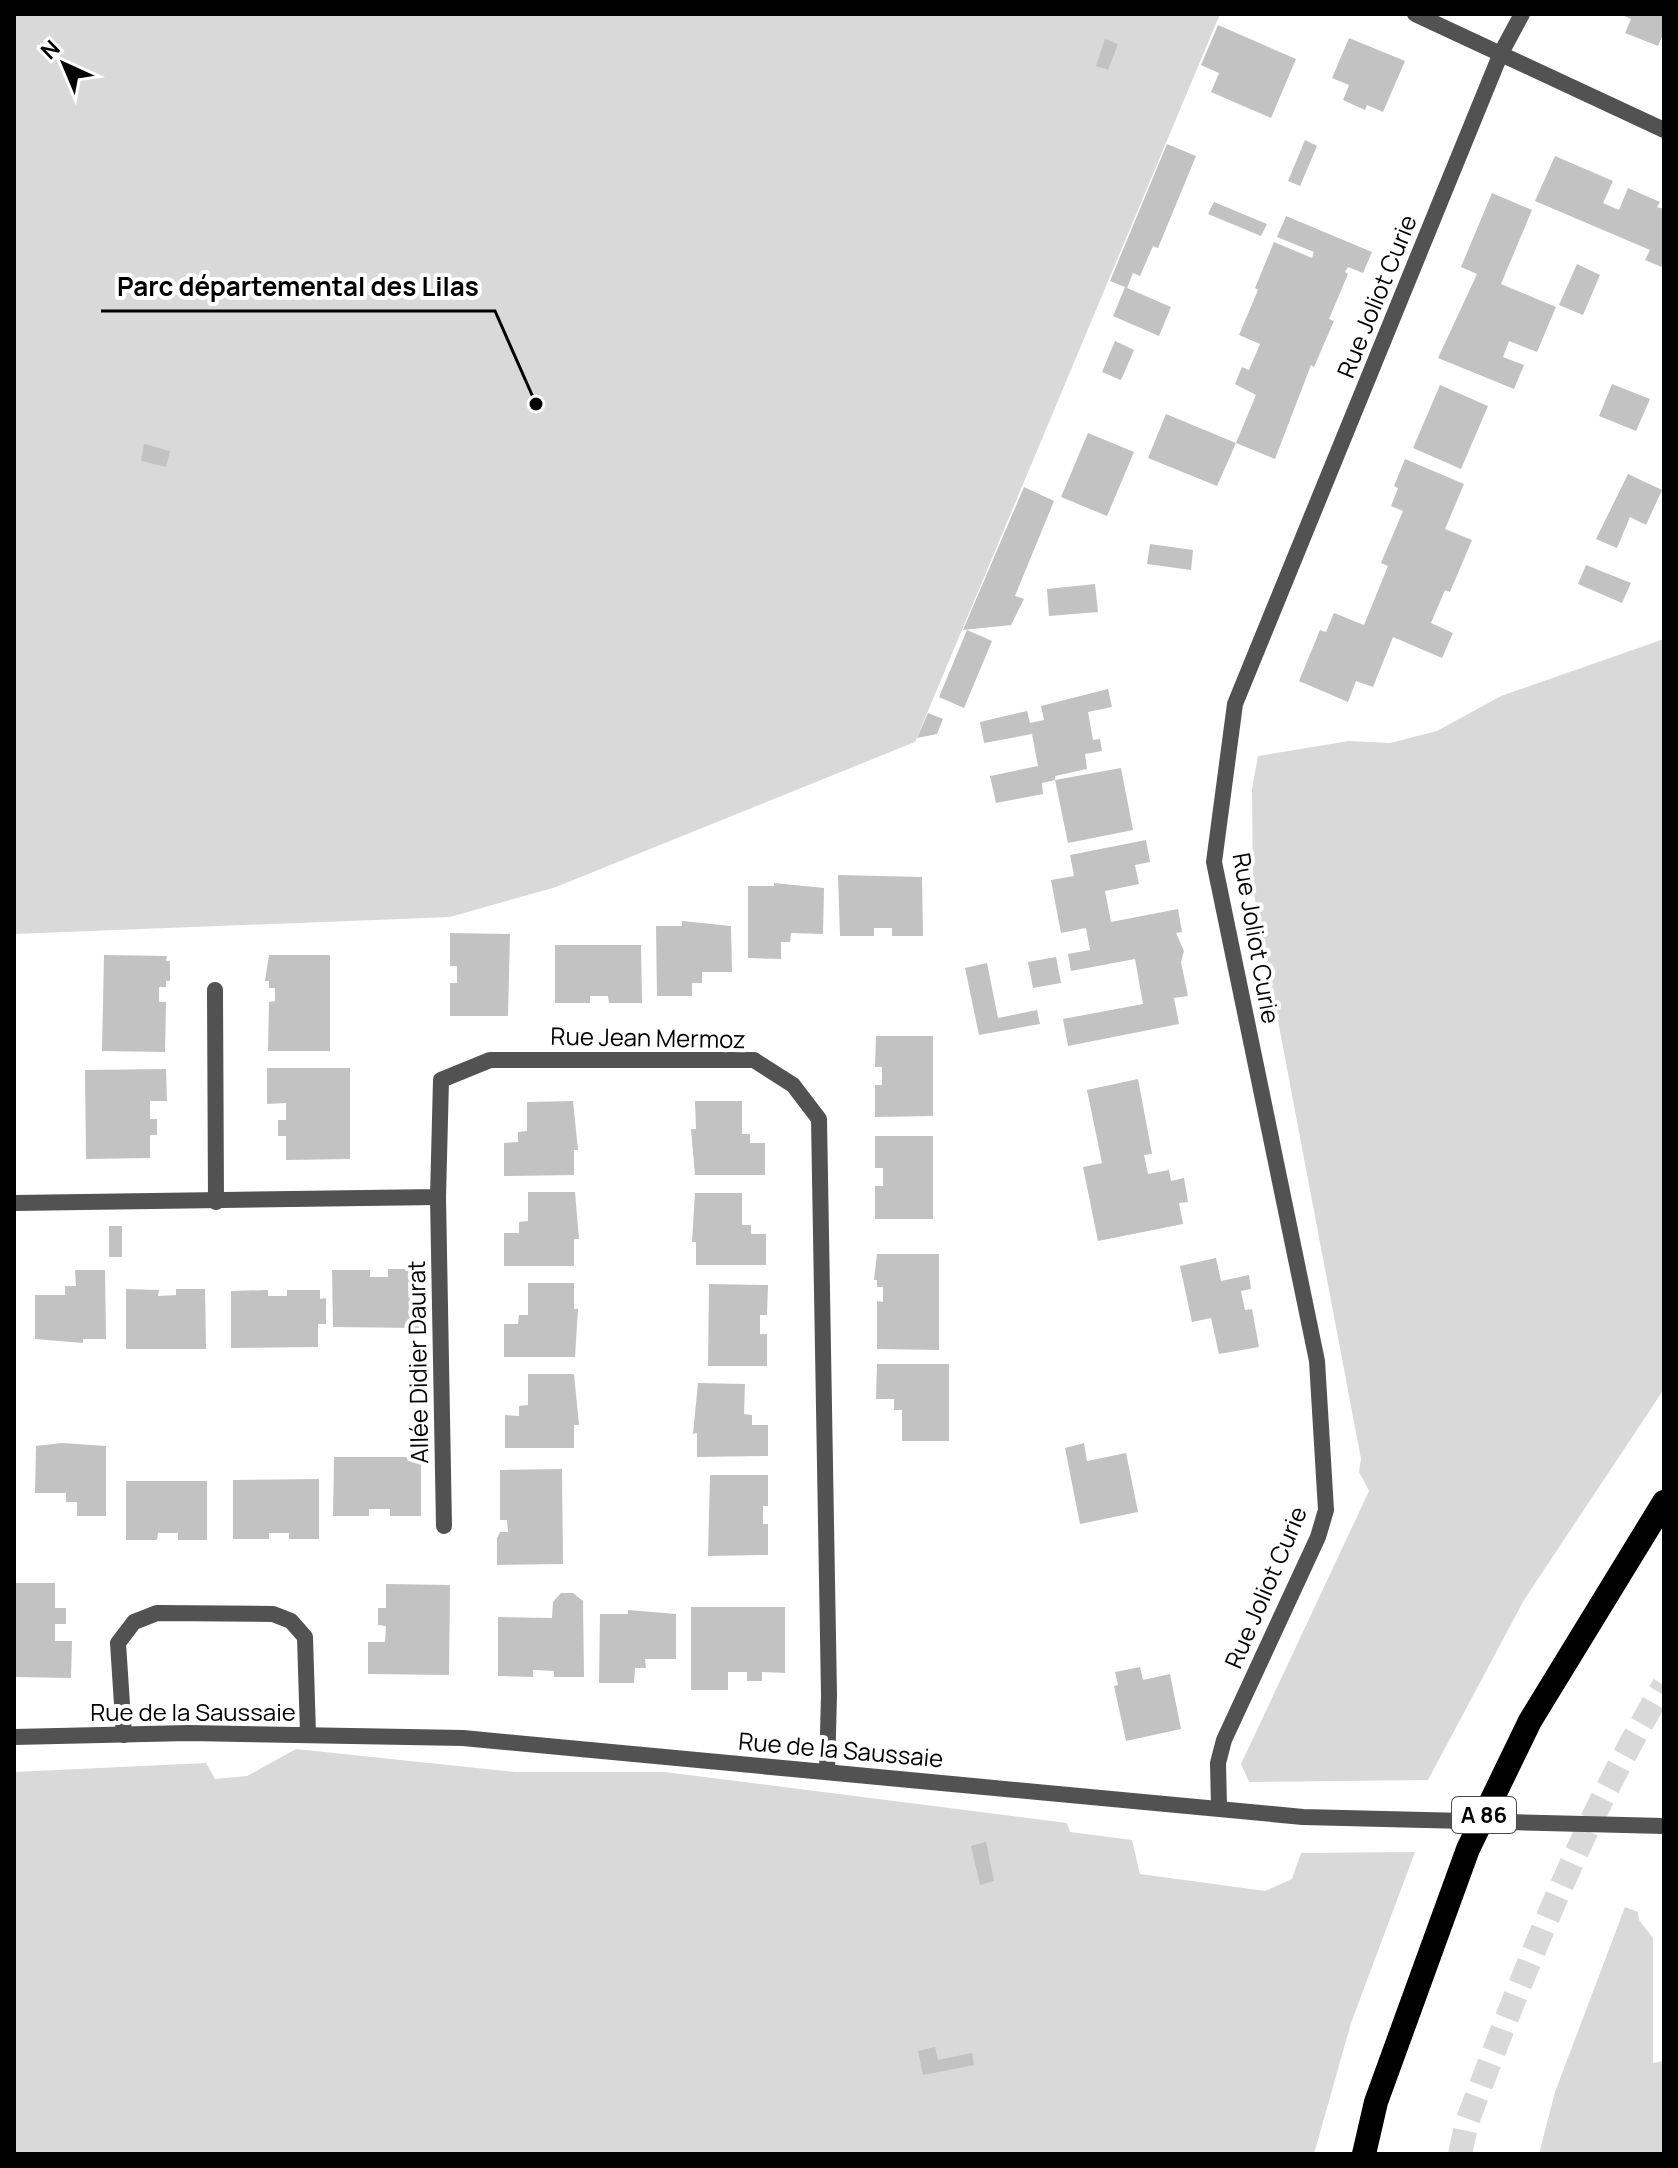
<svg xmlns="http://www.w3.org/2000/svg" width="1678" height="2168" viewBox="0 0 1678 2168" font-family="Manrope,sans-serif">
<rect width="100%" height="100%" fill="#fff"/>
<g fill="#d9d9d9">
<polygon points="14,14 1220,14 915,742 556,887 450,917 14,934"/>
<polygon points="1664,639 1664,1389 1524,1600 1428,1780 1249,1782 1241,1764 1369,1491 1359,1472 1361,1459 1253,889 1252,789 1258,756 1349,741 1390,743 1437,731 1501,696"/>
<polygon points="296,1749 515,1772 665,1772 1067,1823 1070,1832 1132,1840 1140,1874 1265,1891 1292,1879 1301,1853 1415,1852 1351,2023 1314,2154 14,2154 14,1772 206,1763 215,1779 247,1776"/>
<polygon points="1625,1907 1638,1912 1639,1920 1653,1938 1653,2063 1663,2061 1664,2154 1539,2154 1555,2092"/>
</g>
<g fill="#c2c2c2">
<polygon points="1620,14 1664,14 1664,32 1658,46 1625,33 1631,19"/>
<polygon points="1218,25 1296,59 1271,118 1211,92 1219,73 1201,65"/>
<polygon points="1349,38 1405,61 1383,112 1367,105 1365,110 1343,100 1349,85 1332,78"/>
<polygon points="1105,39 1118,44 1108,70 1096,66"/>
<polygon points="1305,140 1317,146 1300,186 1288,181"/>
<polygon points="1167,144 1196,156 1158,248 1153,246 1140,276 1133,273 1127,288 1171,307 1159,336 1113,316 1125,287 1110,281"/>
<polygon points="1555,156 1613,181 1603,203 1619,210 1628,188 1660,202 1657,207 1664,209 1664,268 1645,260 1650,250 1535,201"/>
<polygon points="1492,193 1532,210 1501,284 1556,307 1537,352 1509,341 1503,357 1524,365 1514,389 1438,358 1477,274 1461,267"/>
<polygon points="1214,202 1267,224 1261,236 1208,214"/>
<polygon points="1286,216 1372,252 1363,273 1348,267 1345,272 1348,274 1329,319 1334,321 1314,367 1311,365 1275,459 1236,443 1217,486 1148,458 1166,414 1236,443 1256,395 1235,384 1242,367 1249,370 1260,344 1239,335 1258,290 1255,288 1274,242 1312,258 1314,252 1277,237"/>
<polygon points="1577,264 1600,275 1583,315 1559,305"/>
<polygon points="1115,341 1134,350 1121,380 1102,372"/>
<polygon points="1612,384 1650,399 1636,431 1599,416"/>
<polygon points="1440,385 1488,406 1461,469 1413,448"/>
<polygon points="1088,433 1134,452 1107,516 1061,497"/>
<polygon points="144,444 170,451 166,467 141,461"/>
<polygon points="1405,459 1464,484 1445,529 1472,540 1450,592 1445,590 1431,623 1453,633 1442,658 1393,637 1373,687 1356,681 1348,702 1299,681 1320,630 1326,632 1334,613 1364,625 1388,566 1381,563 1403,511 1391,506 1398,488 1394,486"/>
<polygon points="1628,474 1662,490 1646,525 1630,517 1617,548 1596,539"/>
<polygon points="1024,487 1054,501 1015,596 1024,599 1011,625 963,630"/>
<polygon points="1150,544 1193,550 1191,570 1147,564"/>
<polygon points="1586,565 1631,583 1622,603 1578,584"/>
<polygon points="1095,584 1098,612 1049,616 1047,589"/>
<polygon points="967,630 992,641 964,708 939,697"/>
<polygon points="1108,689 1112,707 1088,712 1093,740 1100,739 1102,751 1085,754 1087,769 1055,776 1055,780 1042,783 1043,794 996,803 990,776 1038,766 1032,734 984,743 980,722 1027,711 1030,723 1044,720 1041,706"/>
<polygon points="928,713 943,719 937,734 917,738"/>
<polygon points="1121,768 1133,830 1068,843 1055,780"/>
<polygon points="1146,840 1150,862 1135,865 1139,884 1105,891 1111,922 1178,909 1182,932 1176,933 1184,951 1181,962 1188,996 1174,998 1179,1024 1068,1046 1063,1019 1143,1004 1135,959 1071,971 1068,954 1090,950 1086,928 1061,933 1051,880 1074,876 1070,855"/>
<polygon points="838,875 922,877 923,936 892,936 892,928 874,928 874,936 840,936"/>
<polygon points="774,883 824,888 823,934 791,933 790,942 781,942 781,959 748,958 748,886 774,886"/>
<polygon points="682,921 731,926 732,972 702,972 702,983 692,983 692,996 657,996 656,926 682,926"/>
<polygon points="450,933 510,934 508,1016 450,1016 450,983 457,983 457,966 450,966"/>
<polygon points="555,945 641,945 642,1003 609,1003 608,996 590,996 590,1003 555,1003"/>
<polygon points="104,955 167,956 166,961 170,961 170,981 166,981 166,987 159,987 159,1002 166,1002 165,1052 102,1051"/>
<polygon points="269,955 330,955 330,1051 268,1051 269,1002 275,1001 275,988 269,988 269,981 265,981"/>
<polygon points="1056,957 1061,983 1033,988 1028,962"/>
<polygon points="987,963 998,1018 1037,1010 1040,1024 979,1035 965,968"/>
<polygon points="876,1036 933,1036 933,1116 875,1117 875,1085 882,1085 882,1067 875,1067"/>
<polygon points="267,1068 350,1068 350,1159 286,1160 286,1136 278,1136 278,1120 286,1120 286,1103 267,1104"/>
<polygon points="166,1069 167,1101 150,1101 150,1119 157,1119 157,1135 150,1135 150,1158 86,1159 85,1070"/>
<polygon points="1138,1079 1152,1154 1144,1155 1148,1174 1169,1170 1171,1181 1184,1178 1188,1202 1179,1203 1183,1224 1098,1241 1083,1167 1102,1163 1087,1090"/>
<polygon points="573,1101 578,1150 574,1150 574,1175 504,1176 504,1143 518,1142 518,1132 527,1131 527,1102"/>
<polygon points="695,1101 742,1101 742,1134 750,1134 750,1143 765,1143 765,1175 695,1175 691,1129 696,1129"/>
<polygon points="875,1136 933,1136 933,1219 875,1219 875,1186 883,1186 883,1168 875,1168"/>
<polygon points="528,1192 575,1192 579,1239 574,1239 574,1266 504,1266 504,1233 519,1233 519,1222 528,1221"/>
<polygon points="695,1193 742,1193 742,1225 751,1225 751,1234 766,1234 766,1265 696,1265 696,1242 692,1242"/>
<rect x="109" y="1226" width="13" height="31"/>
<polygon points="877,1254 939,1254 939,1350 877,1349 877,1301 883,1302 883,1287 877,1287 877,1280 874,1280"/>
<polygon points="1216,1258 1221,1281 1249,1275 1251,1289 1241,1291 1245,1310 1252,1309 1259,1347 1219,1354 1211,1318 1192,1322 1180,1266"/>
<polygon points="388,1269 420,1269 419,1328 333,1327 332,1270 370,1270 370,1277 388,1277"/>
<polygon points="75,1270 105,1270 106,1339 83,1339 83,1343 35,1339 35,1295 65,1295 65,1286 76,1286"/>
<polygon points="528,1283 574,1283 574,1309 578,1309 575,1357 504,1357 504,1324 518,1324 519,1315 528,1315"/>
<polygon points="709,1284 768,1285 767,1315 760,1315 760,1334 767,1334 767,1366 708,1366"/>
<polygon points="126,1289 159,1290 158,1296 176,1295 176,1289 205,1289 206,1349 126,1349"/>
<polygon points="268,1290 268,1296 287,1296 287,1290 320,1290 320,1299 326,1298 326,1324 318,1324 318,1347 231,1348 231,1291"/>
<polygon points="877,1364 949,1364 949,1441 902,1441 902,1410 894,1410 894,1399 876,1399"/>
<polygon points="528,1374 574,1374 579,1425 574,1425 574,1448 505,1448 505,1415 519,1416 519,1406 528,1405"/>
<polygon points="698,1383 745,1384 744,1414 752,1415 752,1425 768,1425 768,1456 697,1457 697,1433 693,1434"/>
<polygon points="62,1443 106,1446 106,1516 77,1516 77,1502 66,1502 66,1493 35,1493 36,1446"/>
<polygon points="1084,1443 1087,1461 1126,1453 1138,1512 1080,1524 1065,1448"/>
<polygon points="334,1457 421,1457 421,1516 390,1516 390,1509 369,1509 369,1516 333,1516"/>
<polygon points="562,1469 563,1564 497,1565 497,1538 500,1532 508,1532 507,1520 500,1520 500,1470"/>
<polygon points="710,1475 768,1475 768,1506 763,1506 763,1524 768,1524 768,1555 708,1556"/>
<polygon points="319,1479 319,1539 289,1539 289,1533 269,1533 269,1539 233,1539 233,1480"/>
<polygon points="126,1481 207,1481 207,1540 178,1540 178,1533 158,1533 157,1540 126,1540"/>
<polygon points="14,1583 55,1583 55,1608 66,1608 66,1624 55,1624 55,1641 72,1641 71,1678 14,1677"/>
<polygon points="386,1584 450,1585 449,1675 368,1674 368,1642 385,1642 386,1626 378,1625 378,1608 386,1608"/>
<polygon points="561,1593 573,1593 583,1601 584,1677 554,1677 554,1671 533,1670 533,1677 498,1676 498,1617 552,1618 553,1602"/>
<polygon points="691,1607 785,1607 785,1673 762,1672 762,1681 747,1681 747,1672 728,1672 728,1690 691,1690"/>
<polygon points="628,1610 676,1614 676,1659 645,1659 646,1668 635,1668 634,1683 599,1683 600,1614 628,1614"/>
<polygon points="1140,1667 1143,1680 1170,1674 1181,1729 1126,1741 1114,1686 1118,1685 1115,1672"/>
<polygon points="986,1842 994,1881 980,1885 971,1846"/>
<polygon points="935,2047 938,2060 972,2053 974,2065 923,2075 918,2051"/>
</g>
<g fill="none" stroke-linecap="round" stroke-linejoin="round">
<path stroke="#d9d9d9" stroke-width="24" stroke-dasharray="24 12" stroke-linecap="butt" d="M1460,2154L1467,2122C1525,1969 1580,1826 1664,1685"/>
<polyline stroke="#525252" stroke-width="16" points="124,1735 118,1643 134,1622 157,1613 273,1614 291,1621 305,1637 308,1734"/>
<g stroke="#525252" stroke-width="16">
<polyline points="1415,14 1664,130"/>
<polyline points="215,990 216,1202"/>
<polyline points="438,1197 444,1526"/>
<polyline points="14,1203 438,1197 441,1080 490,1060 754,1060 793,1085 819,1119 829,1695 827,1772"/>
<polyline points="14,1737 189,1733 463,1738 1303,1817 1664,1826"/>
<polyline points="1219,1807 1218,1763 1224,1740 1318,1537 1326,1510 1317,1361 1214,862 1235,704 1501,53 1522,14"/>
</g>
<polyline stroke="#000" stroke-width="24" points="1364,2154 1376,2102 1468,1849 1530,1721 1664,1502"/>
</g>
<g text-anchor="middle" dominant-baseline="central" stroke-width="8" stroke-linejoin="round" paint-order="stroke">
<rect fill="#fff" stroke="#4c4c4c" stroke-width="2" x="1452" y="1797" width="64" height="36" rx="6"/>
<g font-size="22" font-weight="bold" fill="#000">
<text x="1484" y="1815">A 86</text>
</g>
<g font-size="24" fill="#000" stroke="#fff">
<text transform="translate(1376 296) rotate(-68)">Rue Joliot Curie</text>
<text transform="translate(1257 938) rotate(80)">Rue Joliot Curie</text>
<text transform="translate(648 1037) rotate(1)">Rue Jean Mermoz</text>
<text transform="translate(417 1362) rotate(-91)">Allée Didier Daurat</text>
<text transform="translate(1265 1587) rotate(-67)">Rue Joliot Curie</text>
<text x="193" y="1711">Rue de la Saussaie</text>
<text transform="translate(841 1749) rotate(5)">Rue de la Saussaie</text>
</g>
</g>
<path fill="none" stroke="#000" stroke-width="3" d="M536 404L495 311H101"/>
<circle fill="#000" stroke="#fff" stroke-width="3" cx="536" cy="404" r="8"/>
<g font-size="26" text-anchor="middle" font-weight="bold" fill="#000" stroke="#fff" stroke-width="8" stroke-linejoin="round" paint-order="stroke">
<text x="298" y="296">Parc départemental des Lilas</text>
</g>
<rect width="1678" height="2168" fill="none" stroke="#000000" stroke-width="32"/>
<g transform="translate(64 64) rotate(316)" stroke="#ffffff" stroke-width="6" paint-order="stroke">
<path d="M0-6L14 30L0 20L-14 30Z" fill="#000000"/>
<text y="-12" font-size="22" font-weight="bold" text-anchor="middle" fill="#000000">N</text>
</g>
</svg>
